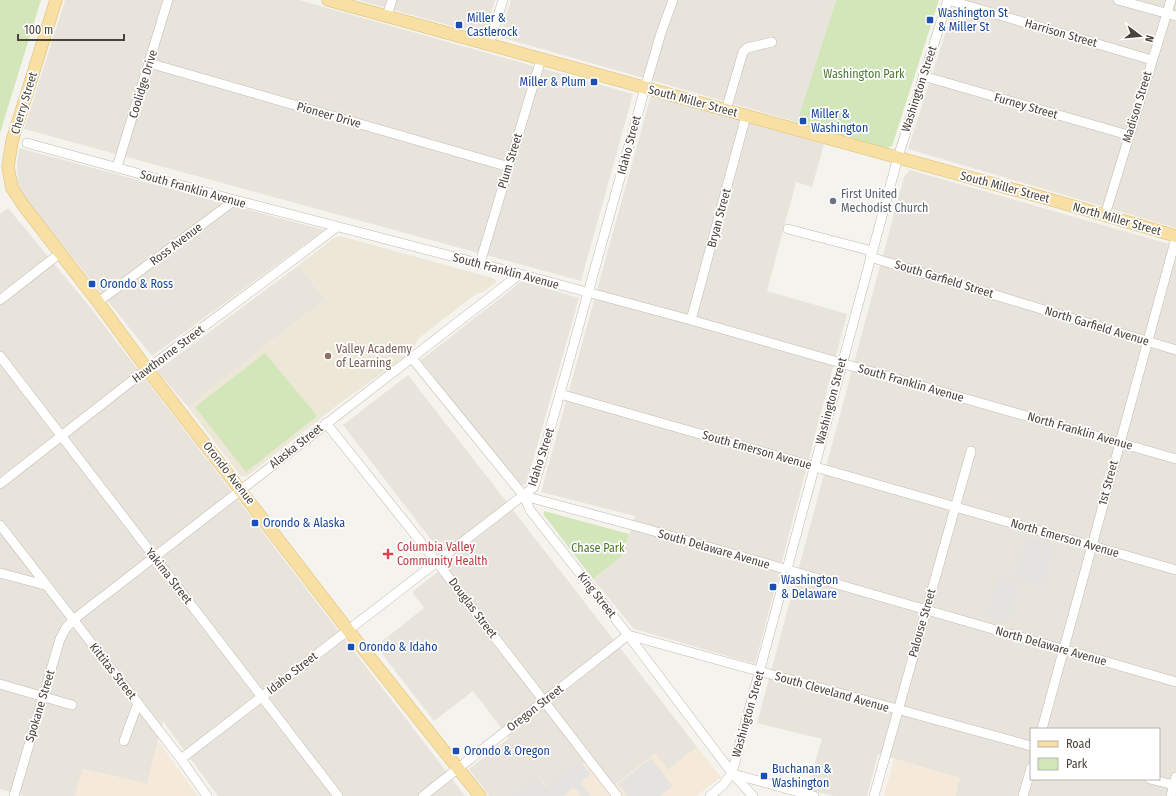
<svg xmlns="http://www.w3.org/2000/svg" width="1176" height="796" viewBox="0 0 1176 796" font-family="'Fira Sans Condensed',sans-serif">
<rect width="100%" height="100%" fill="#f5f3ed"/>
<g fill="#e9e4db" fill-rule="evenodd">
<polygon points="65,0 299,0 633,94 581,281 24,129"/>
<polygon points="358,0 495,0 484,35"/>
<polygon points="511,0 836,0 797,122 500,37"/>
<polygon points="956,0 1176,0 1176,228 908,149"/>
<polygon points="651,95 824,144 812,187 796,182 767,291 847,314 755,664 634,629 593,579 622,556 635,516 541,492"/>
<polygon points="19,148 324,230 152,356 24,197 18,184 17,166"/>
<path d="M910,170L1176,246V796H955L960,778L878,754L867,796H835L807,790L822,739L757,723L904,177ZM1031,729H1159V779H1031Z"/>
<polygon points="8,208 90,307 465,796 218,796 163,721 147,784 83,769 75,796 24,796 0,789 0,214"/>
<polygon points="299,265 325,299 188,407 157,371"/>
<polygon points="522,281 579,298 526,485 517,484 421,360"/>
<polygon points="408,375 697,747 668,770 655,754 613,786 548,790 513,796 489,796 469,769 509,738 473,691 434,721 376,646 424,608 412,592 449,563 343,425"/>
</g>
<g fill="#f5e9da">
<polygon points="158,741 198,796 75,796 83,769 147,784"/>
<polygon points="697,747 721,777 696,796 513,796 538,776 549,789 591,757 614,786 655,753 668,770"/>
<polygon points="894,759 960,778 955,796 884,796"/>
</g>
<polygon fill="#ede7d8" points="340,236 493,278 497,282 483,292 476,294 419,338 411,352 335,407 246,477 241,476 188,407 325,299 299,265 334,238"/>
<g fill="#d2e6b9">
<polygon points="0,0 41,0 0,133"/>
<polygon points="836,0 939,0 892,146 886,148 797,122"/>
<polygon points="265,353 317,416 246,472 195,407"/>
<polygon points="544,511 629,534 622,556 593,579 544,515"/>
</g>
<g fill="#e5e3e0">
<polygon points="1026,536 1055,544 1044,586 1014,577"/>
<polygon points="997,578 1019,584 1008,623 987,617"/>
<polygon points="651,758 673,786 660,796 628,796 618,784"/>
<polygon points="580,761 591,774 580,783 591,796 582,796 574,787 563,796 510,796 536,775 547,788"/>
</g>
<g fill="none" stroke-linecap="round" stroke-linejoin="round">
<g stroke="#c0baaf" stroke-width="10">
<g id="minor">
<polyline points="948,0 1152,60"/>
<polyline points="1118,0 1176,16"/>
<polyline points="387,16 392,0"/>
<polyline points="489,45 503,0"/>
<polyline points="149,63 509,167"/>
<polyline points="923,76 1128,135"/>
<polyline points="726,110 743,52 747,48 772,42"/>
<polyline points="27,143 235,200 520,274 691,320 1176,459"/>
<polyline points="117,167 168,0"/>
<polyline points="1105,215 1171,0"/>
<polyline points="788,229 872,251"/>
<polyline points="870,257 1176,350"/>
<polyline points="480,263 541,59"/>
<polyline points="0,300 59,254"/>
<polyline points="98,302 235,200"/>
<polyline points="691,320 746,116"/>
<polyline points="0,356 338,796"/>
<polyline points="411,357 524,496 530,510 628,635 732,773 753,796"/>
<polyline points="560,394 1176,570"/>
<polyline points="326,423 436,561 617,796"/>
<polyline points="0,484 147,369 337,227"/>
<polyline points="524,496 643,528 1176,682"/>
<polyline points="0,525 181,759 207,796"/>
<polyline points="0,573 45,585"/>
<polyline points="0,684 72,705"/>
<polyline points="1042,729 1176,238"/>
<polyline points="124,741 138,703"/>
<polyline points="181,759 534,487 645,88 661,33 673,0"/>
<polyline points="733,774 814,796"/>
<polyline points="1150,779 1174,785"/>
<polyline points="14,796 60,639 66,628 73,620 520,274"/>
<polyline points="423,796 628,635 1031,746"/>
<polyline points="710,796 723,785 732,773 898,157 948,0"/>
<polyline points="874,796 971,451"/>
<polyline points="1023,796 1031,768"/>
<polyline points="1171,796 1176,777"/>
</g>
</g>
<g stroke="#ddbc73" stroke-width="13">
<g id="major">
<polyline points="56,0 12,141 8,167 12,188 23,205 98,302 147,369 348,630 480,796"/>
<polyline points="328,0 1059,202 1176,236"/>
</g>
</g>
<use href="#minor" stroke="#fff" stroke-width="9"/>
<use href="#major" stroke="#f8dfa3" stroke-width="12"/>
</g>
<g fill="#1a4fb4" stroke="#fff" stroke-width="1.5">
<rect x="926" y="16" width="8" height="8" rx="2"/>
<rect x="455" y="21" width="8" height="8" rx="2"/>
<rect x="590" y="78" width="8" height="8" rx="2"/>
<rect x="799" y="117" width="8" height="8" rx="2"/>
<rect x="88" y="280" width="8" height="8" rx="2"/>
<rect x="251" y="519" width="8" height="8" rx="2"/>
<rect x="769" y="583" width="8" height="8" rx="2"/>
<rect x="347" y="643" width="8" height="8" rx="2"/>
<rect x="452" y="747" width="8" height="8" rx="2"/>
<rect x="760" y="772" width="8" height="8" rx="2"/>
</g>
<circle fill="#6b7280" stroke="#fff" stroke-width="1.5" cx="833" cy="201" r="4"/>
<circle fill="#8d6e63" stroke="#fff" stroke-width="1.5" cx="328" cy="356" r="4"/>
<path fill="#e0444e" stroke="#fff" stroke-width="1.5" d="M386 548h4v4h4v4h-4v4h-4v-4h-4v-4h4z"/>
<g text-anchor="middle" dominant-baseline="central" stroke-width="3.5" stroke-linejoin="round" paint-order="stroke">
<g font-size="12" fill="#164399" stroke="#fff" text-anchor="start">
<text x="938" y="13">Washington St<tspan x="938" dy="14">&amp; Miller St</tspan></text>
<text x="467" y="18">Miller &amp;<tspan x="467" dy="14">Castlerock</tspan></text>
<text x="586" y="82" text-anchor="end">Miller &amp; Plum</text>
<text x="811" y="114">Miller &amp;<tspan x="811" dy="14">Washington</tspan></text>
<text x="100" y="284">Orondo &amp; Ross</text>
<text x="263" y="523">Orondo &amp; Alaska</text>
<text x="781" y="580">Washington<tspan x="781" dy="14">&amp; Delaware</tspan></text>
<text x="359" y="647">Orondo &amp; Idaho</text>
<text x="464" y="751">Orondo &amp; Oregon</text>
<text x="772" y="769">Buchanan &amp;<tspan x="772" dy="14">Washington</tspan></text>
</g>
<g font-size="12" fill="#4a443a" stroke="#fff">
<text transform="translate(1061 33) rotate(16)">Harrison Street</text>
<text transform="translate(143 84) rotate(-73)">Coolidge Drive</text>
<text transform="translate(919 89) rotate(-72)">Washington Street</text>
<text transform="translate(693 101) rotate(15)">South Miller Street</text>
<text transform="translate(24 103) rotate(-73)">Cherry Street</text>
<text transform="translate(1026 106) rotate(16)">Furney Street</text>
<text transform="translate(1137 107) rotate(-73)">Madison Street</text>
<text transform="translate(329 115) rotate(16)">Pioneer Drive</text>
<text transform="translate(629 145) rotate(-75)">Idaho Street</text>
<text transform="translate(510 161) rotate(-73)">Plum Street</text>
<text transform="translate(1005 187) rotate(15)">South Miller Street</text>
<text transform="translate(193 189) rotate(16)">South Franklin Avenue</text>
<text transform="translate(719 218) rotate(-75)">Bryan Street</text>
<text transform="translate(1117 219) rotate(16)">North Miller Street</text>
<text transform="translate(176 244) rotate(-37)">Ross Avenue</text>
<text transform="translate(506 271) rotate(15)">South Franklin Avenue</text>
<text transform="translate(944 279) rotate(17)">South Garfield Street</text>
<text transform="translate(1097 326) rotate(17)">North Garfield Avenue</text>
<text transform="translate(168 354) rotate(-37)">Hawthorne Street</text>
<text transform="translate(911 383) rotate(16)">South Franklin Avenue</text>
<text transform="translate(831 401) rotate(-75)">Washington Street</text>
<text transform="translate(1080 431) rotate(16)">North Franklin Avenue</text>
<text transform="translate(296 446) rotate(-38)">Alaska Street</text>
<text transform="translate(757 450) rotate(16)">South Emerson Avenue</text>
<text transform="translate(541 457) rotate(-72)">Idaho Street</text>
<text transform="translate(229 473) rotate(52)">Orondo Avenue</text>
<text transform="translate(1108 483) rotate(-75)">1st Street</text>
<text transform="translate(1065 538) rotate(16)">North Emerson Avenue</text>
<text transform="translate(714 549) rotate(16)">South Delaware Avenue</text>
<text transform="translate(169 576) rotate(52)">Yakima Street</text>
<text transform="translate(597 595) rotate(52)">King Street</text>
<text transform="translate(473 608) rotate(53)">Douglas Street</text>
<text transform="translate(922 623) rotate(-74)">Palouse Street</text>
<text transform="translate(1051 646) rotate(16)">North Delaware Avenue</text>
<text transform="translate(113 671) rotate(52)">Kittitas Street</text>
<text transform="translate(292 673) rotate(-38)">Idaho Street</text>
<text transform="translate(832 692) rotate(16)">South Cleveland Avenue</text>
<text transform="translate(40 706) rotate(-73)">Spokane Street</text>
<text transform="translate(535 708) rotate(-38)">Oregon Street</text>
<text transform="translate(748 714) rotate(-74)">Washington Street</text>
</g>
<g font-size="12" fill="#4c7930" stroke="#fff">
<text x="864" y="74">Washington Park</text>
<text x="598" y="548">Chase Park</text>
</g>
<g font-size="12" fill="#5b616d" stroke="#fff" text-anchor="start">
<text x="841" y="194">First United<tspan x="841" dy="14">Mechodist Church</tspan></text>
</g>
<g font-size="12" fill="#785e54" stroke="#fff" text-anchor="start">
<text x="336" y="349">Valley Academy<tspan x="336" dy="14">of Learning</tspan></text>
</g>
<g font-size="12" fill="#be3a42" stroke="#fff" text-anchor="start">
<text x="397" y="547">Columbia Valley<tspan x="397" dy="14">Community Health</tspan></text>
</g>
</g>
<rect x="1030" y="728" width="130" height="52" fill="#ffffff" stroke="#b7b4b0"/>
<rect x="1038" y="741" width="20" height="6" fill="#f8dfa3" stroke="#b7b4b0"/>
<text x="1066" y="748" font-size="12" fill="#4a443a">Road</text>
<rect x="1038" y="758" width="20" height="12" fill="#d2e6b9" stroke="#b7b4b0"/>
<text x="1066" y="768" font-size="12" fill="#4a443a">Park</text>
<g transform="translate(1140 36) rotate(106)" stroke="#ffffff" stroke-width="3" paint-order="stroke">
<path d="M0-3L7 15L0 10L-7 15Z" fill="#4a443a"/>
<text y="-6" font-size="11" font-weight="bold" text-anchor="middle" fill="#4a443a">N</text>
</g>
<path d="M18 34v6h106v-6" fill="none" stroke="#4a443a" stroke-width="2"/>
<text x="24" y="34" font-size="12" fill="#4a443a" stroke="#ffffff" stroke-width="3" paint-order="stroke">100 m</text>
</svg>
